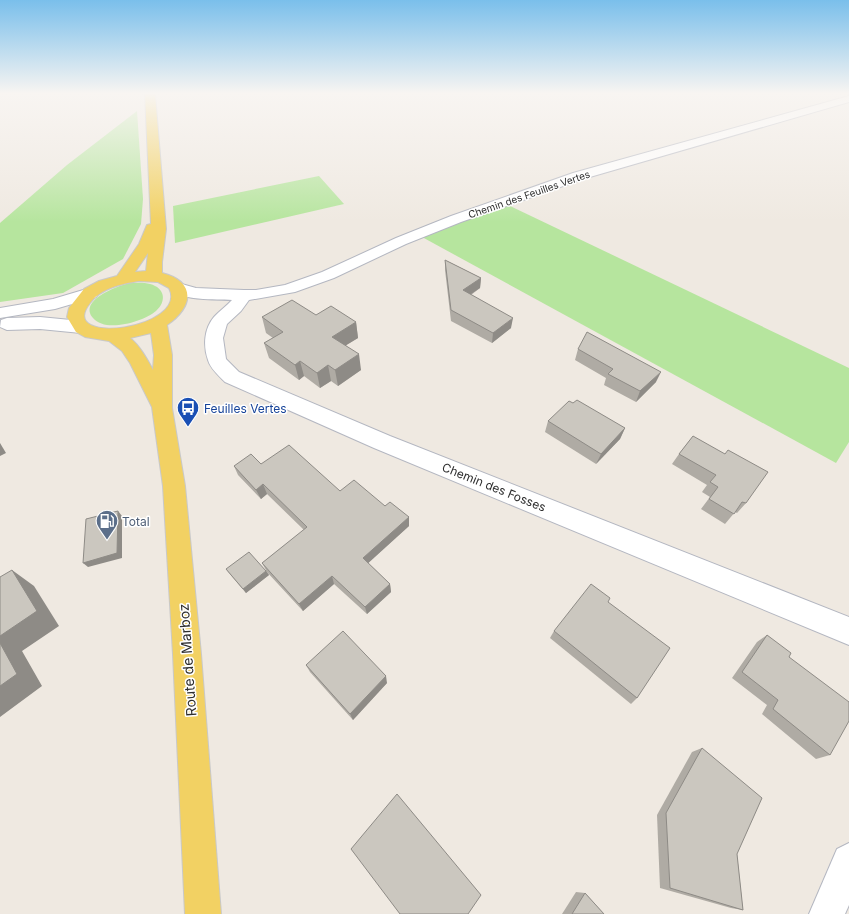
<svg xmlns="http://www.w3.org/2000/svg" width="849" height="914" viewBox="0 0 849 914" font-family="Inter,sans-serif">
<rect width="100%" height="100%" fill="#efe9e1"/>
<g fill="#b6e59e">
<polygon points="137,111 143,199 141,224 123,259 63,293 0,302 0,223 67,165"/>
<polygon points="319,176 344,204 175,243 173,206"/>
<polygon points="506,204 849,368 849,442 836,463 422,237"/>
<path d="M129,283C136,283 143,282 150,284C165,288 167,301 156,311C143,322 105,333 93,318C78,300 118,286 129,283Z"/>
</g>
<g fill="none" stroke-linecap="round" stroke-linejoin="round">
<g stroke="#b4b7c1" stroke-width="2">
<g id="minor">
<path d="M849,96V102L583,179L461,222L406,244L334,278L295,292L249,300L241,311L227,324L223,338L226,359L239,372L390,436L849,617V645L374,448L225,382C219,376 210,368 208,360C203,346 204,329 214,317C219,311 227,306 232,300C217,299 178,301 170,288L172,285L178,283L196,288L244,290H256L285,285L322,272L396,238L451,216L573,173Z"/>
<polygon points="90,288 96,289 98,293 96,297 55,309 0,318 0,308 53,299"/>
<polygon points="40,317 81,321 87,323 90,327 87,331 81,333 40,329 7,330 0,327 1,320 7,318"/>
<polygon points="849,843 849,905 845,914 809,914 837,849"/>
</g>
</g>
<g stroke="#c9c9c9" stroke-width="2">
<path id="major" d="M145,94H155L166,229L162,262V273C197,282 193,307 167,325L172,355V408L185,486L201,654L221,914H185L173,654L163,486L152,407L130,363L122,351L109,341L85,337L76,332L67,317L69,308L84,289L99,281L117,276L139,244L147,225L151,224ZM148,253L146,271L135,272ZM139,281L158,282L169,288C190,329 55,347 90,303C101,288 121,284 139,281ZM151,333L154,355L153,370C147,359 140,346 130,338Z"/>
</g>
<use href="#minor" fill="#fff" fill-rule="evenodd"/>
<use href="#major" fill="#f2d163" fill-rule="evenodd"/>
</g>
<g fill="#afaba4">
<polygon points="445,260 481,278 480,288 471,295 511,328 492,343 451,321 445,270"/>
<polygon points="316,315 356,322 358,338 346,345 361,370 338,386 331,381 320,388 304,376 299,380 269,358 264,343 273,338 266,333 262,317"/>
<polygon points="578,349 656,382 636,402 604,385 606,378 575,360"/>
<polygon points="573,403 625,428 620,439 596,464 545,432 548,421"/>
<polygon points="693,436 746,503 737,513 735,512 725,524 701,509 710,497 702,492 707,485 672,464 679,454"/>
<polygon points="261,464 340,491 385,506 409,517 409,526 368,563 390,584 391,592 367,614 334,584 303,611 266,571 269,575 246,593 229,573 226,569 266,570 262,563 304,530 267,494 261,499 238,475 234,466"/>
<polygon points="608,602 637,698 631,704 550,638 554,631"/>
<polygon points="767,635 789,657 830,755 816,759 762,714 767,705 732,678 757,642"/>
<polygon points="306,665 387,683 353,720 310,672"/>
<polygon points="702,748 737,854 743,910 731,908 660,888 657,815 692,752"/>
<polygon points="576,892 585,893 604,914 562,914"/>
</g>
<g fill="#8e8b86">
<polygon points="481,278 480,288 462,300 463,290"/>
<polygon points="513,318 511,328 492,343 493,333"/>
<polygon points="356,322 358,338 335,352 332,337"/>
<polygon points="359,354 361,370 338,386 335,370"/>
<polygon points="300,361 304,376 299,380 295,365"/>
<polygon points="328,365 331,381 320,388 317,373"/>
<polygon points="661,372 656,382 636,402 640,391"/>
<polygon points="625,428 620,439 596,464 601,454"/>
<polygon points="0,443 6,453 0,456"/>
<polygon points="263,484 267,494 261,499 256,490"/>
<polygon points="118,511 122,516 122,558 88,567 83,563"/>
<polygon points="409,517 409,526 365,566 363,558"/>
<polygon points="12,570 34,586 59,626 22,651 42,686 0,717 0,636"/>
<polygon points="266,571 269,575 246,593 243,589"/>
<polygon points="332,576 334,584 303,611 299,604"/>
<polygon points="390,584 391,592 367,614 365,607"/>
<polygon points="386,676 387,683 353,720 350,714"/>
</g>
<g fill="#cbc7bf" stroke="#8e8b86">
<polygon points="445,260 481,278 463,290 513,318 493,333 451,310"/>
<polygon points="292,300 316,315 331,306 356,322 332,337 359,354 335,370 328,365 317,373 300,361 295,365 264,343 283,332 262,317"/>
<polygon points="587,332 661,372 640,391 608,374 613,369 578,349"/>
<polygon points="577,400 625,428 601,454 548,421 569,401 573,403"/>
<polygon points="693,436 725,454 728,450 768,472 746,503 742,502 734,514 709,499 718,487 710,482 716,475 679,454"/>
<polygon points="289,445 340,491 354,480 385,506 390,502 409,517 363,558 390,584 365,607 332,576 299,604 262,563 307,527 263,484 256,490 234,466 251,454 261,464"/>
<polygon points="118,511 117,553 83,563 86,519"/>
<polygon points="249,552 266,571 243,589 226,569"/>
<polygon points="12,570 37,611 0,636 0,577"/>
<polygon points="591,584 610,598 608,602 670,648 637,698 554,631"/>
<polygon points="343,631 386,676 350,714 306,665"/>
<polygon points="767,635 791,653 789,657 849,702 849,721 830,755 773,709 778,700 742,672"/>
<polygon points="0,643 17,674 0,686"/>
<polygon points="702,748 762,798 737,854 743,910 670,888 666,813"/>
<polygon points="397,794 481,895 468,914 400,914 351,849"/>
<polygon points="585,893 604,914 572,914"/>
</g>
<linearGradient id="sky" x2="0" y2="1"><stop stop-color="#7abfeb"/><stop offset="0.42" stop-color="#f8f5f2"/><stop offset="1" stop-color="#f8f5f2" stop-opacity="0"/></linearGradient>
<rect width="849" height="222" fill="url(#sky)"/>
<defs>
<g id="bus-pin" transform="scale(1.15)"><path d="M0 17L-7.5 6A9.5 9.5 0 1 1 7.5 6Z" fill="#1a4fb4" stroke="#fff"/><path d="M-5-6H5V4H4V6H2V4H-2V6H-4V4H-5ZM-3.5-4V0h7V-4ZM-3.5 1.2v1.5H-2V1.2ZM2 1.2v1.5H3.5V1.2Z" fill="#fff"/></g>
<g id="fuel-pin" transform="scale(1.15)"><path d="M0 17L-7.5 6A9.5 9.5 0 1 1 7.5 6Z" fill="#5c6f8a" stroke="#fff"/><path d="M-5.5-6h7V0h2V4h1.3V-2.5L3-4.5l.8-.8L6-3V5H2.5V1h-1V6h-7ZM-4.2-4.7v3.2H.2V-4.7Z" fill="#fff"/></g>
</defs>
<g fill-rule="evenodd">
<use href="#bus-pin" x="188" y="408"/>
<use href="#fuel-pin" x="107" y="521"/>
</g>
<g text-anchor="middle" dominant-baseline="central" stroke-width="3" stroke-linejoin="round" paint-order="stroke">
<g font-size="10" fill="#2e2e2e" stroke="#fff">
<text transform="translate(529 194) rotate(-19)">Chemin des Feuilles Vertes</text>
</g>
<g font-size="12" fill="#164399" stroke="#fff" text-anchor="start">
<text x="204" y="408">Feuilles Vertes</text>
</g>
<g font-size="12" fill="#2e2e2e" stroke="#fff">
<text transform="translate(494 487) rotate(22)">Chemin des Fosses</text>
</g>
<g font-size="12" fill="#4e5e75" stroke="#fff" text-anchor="start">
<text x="122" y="521">Total</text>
</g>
<g font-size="14" fill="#2e2e2e" stroke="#fff">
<text transform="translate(187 660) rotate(-94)">Route de Marboz</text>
</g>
</g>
</svg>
